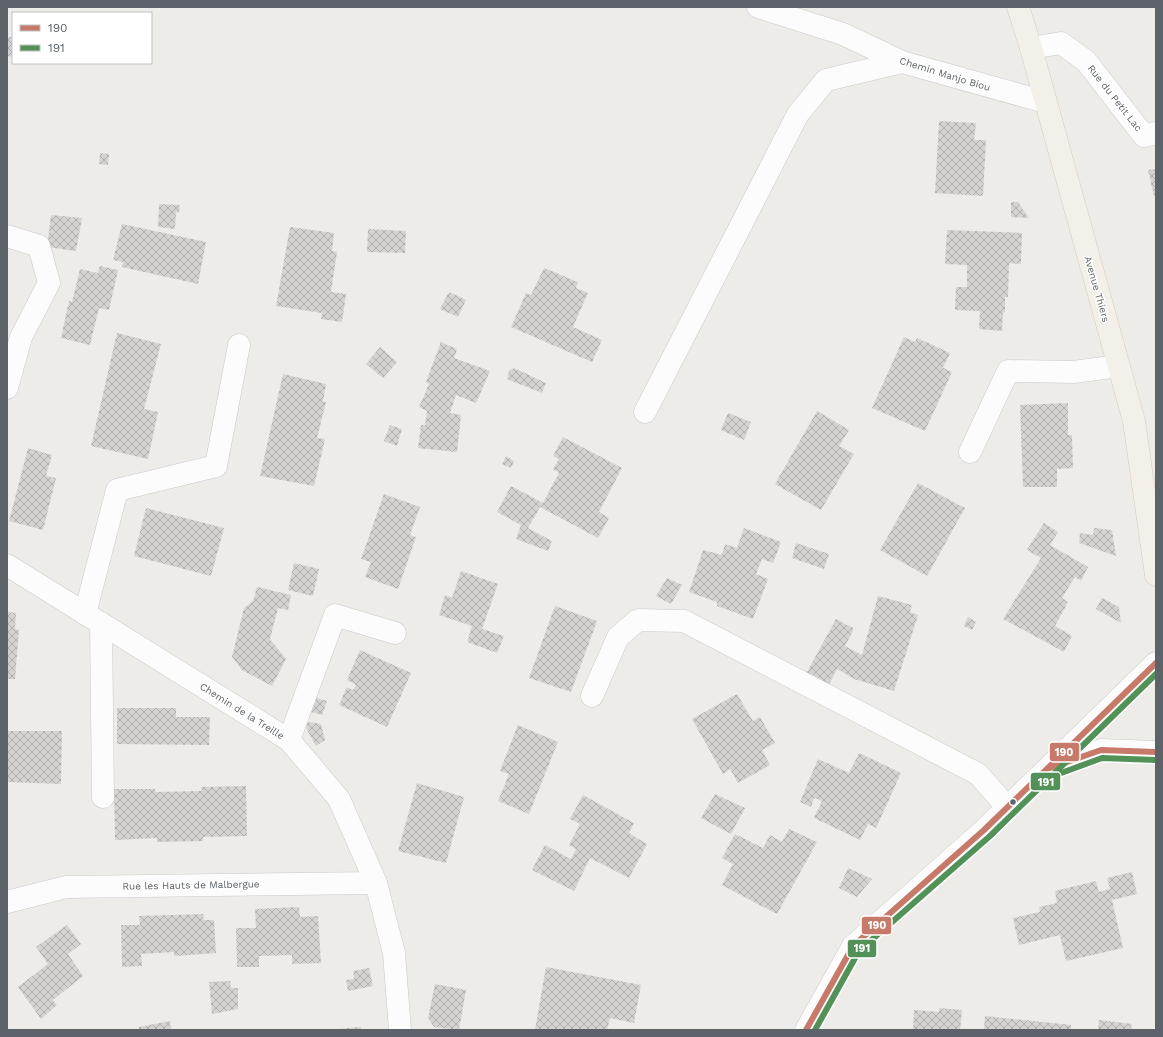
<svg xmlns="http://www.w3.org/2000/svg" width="1163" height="1037" viewBox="0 0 1163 1037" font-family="'Work Sans',sans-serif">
<defs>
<pattern id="building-cross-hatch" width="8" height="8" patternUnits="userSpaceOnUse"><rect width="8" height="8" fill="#d5d3d2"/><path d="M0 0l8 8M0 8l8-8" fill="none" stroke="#b0afae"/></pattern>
</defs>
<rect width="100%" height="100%" fill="#eeece9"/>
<g fill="url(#building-cross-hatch)">
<polygon points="7,37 13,37 13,57 7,56"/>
<polygon points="939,121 976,123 974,140 986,140 983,196 935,193"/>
<polygon points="100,153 109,154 108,165 99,164"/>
<polygon points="1156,169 1156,196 1154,196 1148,170"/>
<polygon points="1011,202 1018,202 1029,218 1011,217"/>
<polygon points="159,204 180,205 179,213 176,212 175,229 158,227"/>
<polygon points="51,215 82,218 76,251 47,247"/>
<polygon points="122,224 206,242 198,284 122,267 123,262 113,260"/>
<polygon points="290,227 334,233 332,251 337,252 331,292 346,294 342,322 321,319 322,313 276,306"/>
<polygon points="368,229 406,231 405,253 367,252"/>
<polygon points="947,230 1022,233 1021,264 1009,263 1008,297 1005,297 1005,312 1003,313 1002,331 979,329 980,311 955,310 956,287 967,287 967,265 945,264"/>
<polygon points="100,266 118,270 109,310 99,308 90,345 61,338 69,301 72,302 80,269 98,273"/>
<polygon points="544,268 578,282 576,288 588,293 573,327 602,340 592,362 511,327 526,293 531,295"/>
<polygon points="449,292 466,300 458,317 440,309"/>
<polygon points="117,333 161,344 144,409 158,412 148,459 91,446"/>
<polygon points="904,337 915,342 917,338 950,353 943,368 952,372 925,431 872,408"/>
<polygon points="441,342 457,349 454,358 490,371 476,403 456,395 450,413 461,415 457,452 418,448 421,425 425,425 427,411 419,407 429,384 426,382"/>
<polygon points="380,347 397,362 383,378 366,364"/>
<polygon points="514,368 546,383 542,393 507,379 509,371"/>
<polygon points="283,374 326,384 323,402 326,402 317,438 325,439 314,486 260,476"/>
<polygon points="1068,403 1068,435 1072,435 1073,468 1057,469 1057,487 1023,487 1020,405"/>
<polygon points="817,411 849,430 839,446 854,454 821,510 775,484"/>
<polygon points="728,413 751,422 744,440 721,430"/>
<polygon points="390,425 402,429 397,446 384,441"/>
<polygon points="563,437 622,468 599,512 609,518 598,538 540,507 528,528 552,541 548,551 516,539 521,525 497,512 511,486 543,503 559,473 553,469 559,459 553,456"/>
<polygon points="28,448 52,455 46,476 56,478 43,530 9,521"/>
<polygon points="506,456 514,461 511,468 502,464"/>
<polygon points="918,483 965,508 927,576 880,550"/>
<polygon points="384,494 420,507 410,535 416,537 398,589 365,577 371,562 361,559"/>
<polygon points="146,508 224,528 211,576 134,556"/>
<polygon points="1044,523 1058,532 1050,545 1088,567 1081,581 1075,577 1062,598 1068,602 1055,626 1072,636 1064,652 1003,619 1041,558 1027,550"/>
<polygon points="744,528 781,542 773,563 762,559 756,574 768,579 753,619 717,606 717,602 689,592 703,550 722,555 725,544 737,548"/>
<polygon points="1094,528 1112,530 1116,556 1079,543 1080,533 1093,535"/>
<polygon points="796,543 829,554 824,569 792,558"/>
<polygon points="294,563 319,569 313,596 288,590"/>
<polygon points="461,571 498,584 482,629 504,636 497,653 467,642 472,626 439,615 445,595 452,598"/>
<polygon points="667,578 682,585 671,604 656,596"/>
<polygon points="257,587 291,595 288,610 278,608 270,639 286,659 272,686 242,670 232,657 244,608 253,601"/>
<polygon points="878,596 912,605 910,612 918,615 894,691 854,679 837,669 828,686 806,674 836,619 853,628 853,631 845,646 862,655"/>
<polygon points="1102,598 1119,607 1121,623 1096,609"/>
<polygon points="555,606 597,621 571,692 529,678"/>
<polygon points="7,612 16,613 15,629 19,630 15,679 7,679"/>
<polygon points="968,617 976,622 972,630 964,626"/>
<polygon points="360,650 411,673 387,727 339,705 347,687 353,690 356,685 347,680"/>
<polygon points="737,694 753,721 760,717 775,743 762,750 770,765 738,783 730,769 723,774 692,719"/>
<polygon points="316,698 327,701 322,715 311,712"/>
<polygon points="117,708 176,708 176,717 210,717 209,745 117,744"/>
<polygon points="308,722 321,724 325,740 316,746 306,728"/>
<polygon points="518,725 558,742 529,814 498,801 509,774 500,771"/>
<polygon points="7,731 62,731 61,784 7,782"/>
<polygon points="859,753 901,773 876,828 868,824 860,840 814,818 822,801 814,798 811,807 800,802 818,759 849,773"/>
<polygon points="417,783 464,797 446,863 398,851"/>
<polygon points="246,786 247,836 203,837 203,841 157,842 157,838 115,840 114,789 155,789 156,792 202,791 201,787"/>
<polygon points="715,794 745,808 731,834 701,818"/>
<polygon points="583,795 634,823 629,833 647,844 629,878 590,858 574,891 532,870 545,845 571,859 576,849 569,845 580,824 570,819"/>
<polygon points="789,829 817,842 777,914 722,885 733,864 722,858 735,834 763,848 770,835 782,842"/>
<polygon points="848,868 872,879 857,897 839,888"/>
<polygon points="1132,872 1137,894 1112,900 1123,948 1066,961 1060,935 1019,945 1013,918 1040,912 1039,907 1057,903 1055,891 1096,881 1099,892 1110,889 1107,878"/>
<polygon points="299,907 300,917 318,916 321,963 292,964 292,955 259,956 259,967 237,967 236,928 256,928 255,909"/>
<polygon points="203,914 204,920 214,920 216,953 174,956 174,952 141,954 142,966 122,967 121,925 140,925 139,916"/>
<polygon points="67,925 81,944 68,954 83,976 53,1000 57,1005 41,1019 18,987 48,964 36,947"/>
<polygon points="546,967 641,985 634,1023 610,1018 607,1030 535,1030"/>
<polygon points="369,968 373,986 348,991 346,980 354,979 353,971"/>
<polygon points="230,981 231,988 238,988 238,1009 212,1014 209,982"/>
<polygon points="435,984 466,990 459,1030 434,1027 428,1018"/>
<polygon points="939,1008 962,1010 960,1030 913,1030 914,1010 939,1012"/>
<polygon points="985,1016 1071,1025 1071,1030 984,1030"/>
<polygon points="1099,1020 1132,1024 1131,1030 1098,1030"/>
<polygon points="170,1021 171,1030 139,1030 139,1027"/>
<polygon points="361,1027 361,1030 338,1030 338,1029"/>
</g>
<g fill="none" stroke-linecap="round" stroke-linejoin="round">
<g stroke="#cac9ca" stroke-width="23">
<g id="minor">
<polyline points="758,7 843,34 902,62 1045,102"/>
<polyline points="1031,48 1061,43 1086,61 1144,136 1156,133"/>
<polyline points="7,236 39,246 49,283 21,337 7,388"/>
<polyline points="645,412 798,114 826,80 902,62"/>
<polyline points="970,452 1008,371 1074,372 1118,366"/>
<polyline points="7,565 289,740 339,799 376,883 394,953 400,1030"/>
<polyline points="85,614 117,490 216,466 239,345"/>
<polyline points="101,623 103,797"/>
<polyline points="592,696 618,637 638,620 684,621 978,774 1007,807"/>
<polyline points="289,740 335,615 395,633"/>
<polyline points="1054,767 1101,750 1156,752"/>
<polyline points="7,902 66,887 376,883"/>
<polyline points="806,1030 853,946 984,830 1156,663"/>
</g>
</g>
<g stroke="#d8cab5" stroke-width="23">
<polyline id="major" points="1018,7 1031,48 1134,421 1156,575"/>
</g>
<use href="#minor" stroke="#fcfcfc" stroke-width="22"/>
<use href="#major" stroke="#f3f0e9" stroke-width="22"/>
<g stroke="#fff" stroke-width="9">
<g id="bus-1">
<polyline points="1050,768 1101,750 1156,752"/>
<polyline points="806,1030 853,946 984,830 1156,663"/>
</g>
</g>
<g stroke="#fff" stroke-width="9">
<g id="bus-2">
<polyline points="1053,776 1102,758 1156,760"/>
<polyline points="815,1030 859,951 990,836 1156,674"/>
</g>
</g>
<use href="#bus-1" stroke="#c87a6a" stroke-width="6"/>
<use href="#bus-2" stroke="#529258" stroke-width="6"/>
</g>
<circle fill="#5d6368" stroke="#fff" stroke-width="1.5" cx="1013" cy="802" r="3.5"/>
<g text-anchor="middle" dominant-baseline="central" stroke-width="3" stroke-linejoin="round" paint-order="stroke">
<g font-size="10" fill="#5d6368" stroke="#fff">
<text transform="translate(945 74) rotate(17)">Chemin Manjo Biou</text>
<text transform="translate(1115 98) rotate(52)">Rue du Petit Lac</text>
<text transform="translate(1097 289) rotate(74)">Avenue Thiers</text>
<text transform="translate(242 711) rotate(32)">Chemin de la Treille</text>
<text transform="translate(191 885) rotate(-1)">Rue les Hauts de Malbergue</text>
</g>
</g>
<g stroke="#fff" stroke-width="1.5">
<rect x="1049" y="742" width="31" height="20" rx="4" fill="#c87a6a"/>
<rect x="1030" y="772" width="31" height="19" rx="4" fill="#529258"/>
<rect x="861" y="916" width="31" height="19" rx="4" fill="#c87a6a"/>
<rect x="847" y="939" width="30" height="19" rx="4" fill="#529258"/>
</g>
<g font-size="11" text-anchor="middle" font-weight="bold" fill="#fff">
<text x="1064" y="756">190</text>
<text x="1046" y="786">191</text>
<text x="877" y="929">190</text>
<text x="862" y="952">191</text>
</g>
<rect width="1163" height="1037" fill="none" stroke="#5d6368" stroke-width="16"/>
<rect x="12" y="12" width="140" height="52" fill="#ffffff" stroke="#bec1c3"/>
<rect x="20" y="25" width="20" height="6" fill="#c87a6a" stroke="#bec1c3"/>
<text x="48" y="32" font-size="12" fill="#5d6368">190</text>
<rect x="20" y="45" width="20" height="6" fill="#529258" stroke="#bec1c3"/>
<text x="48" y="52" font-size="12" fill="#5d6368">191</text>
</svg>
